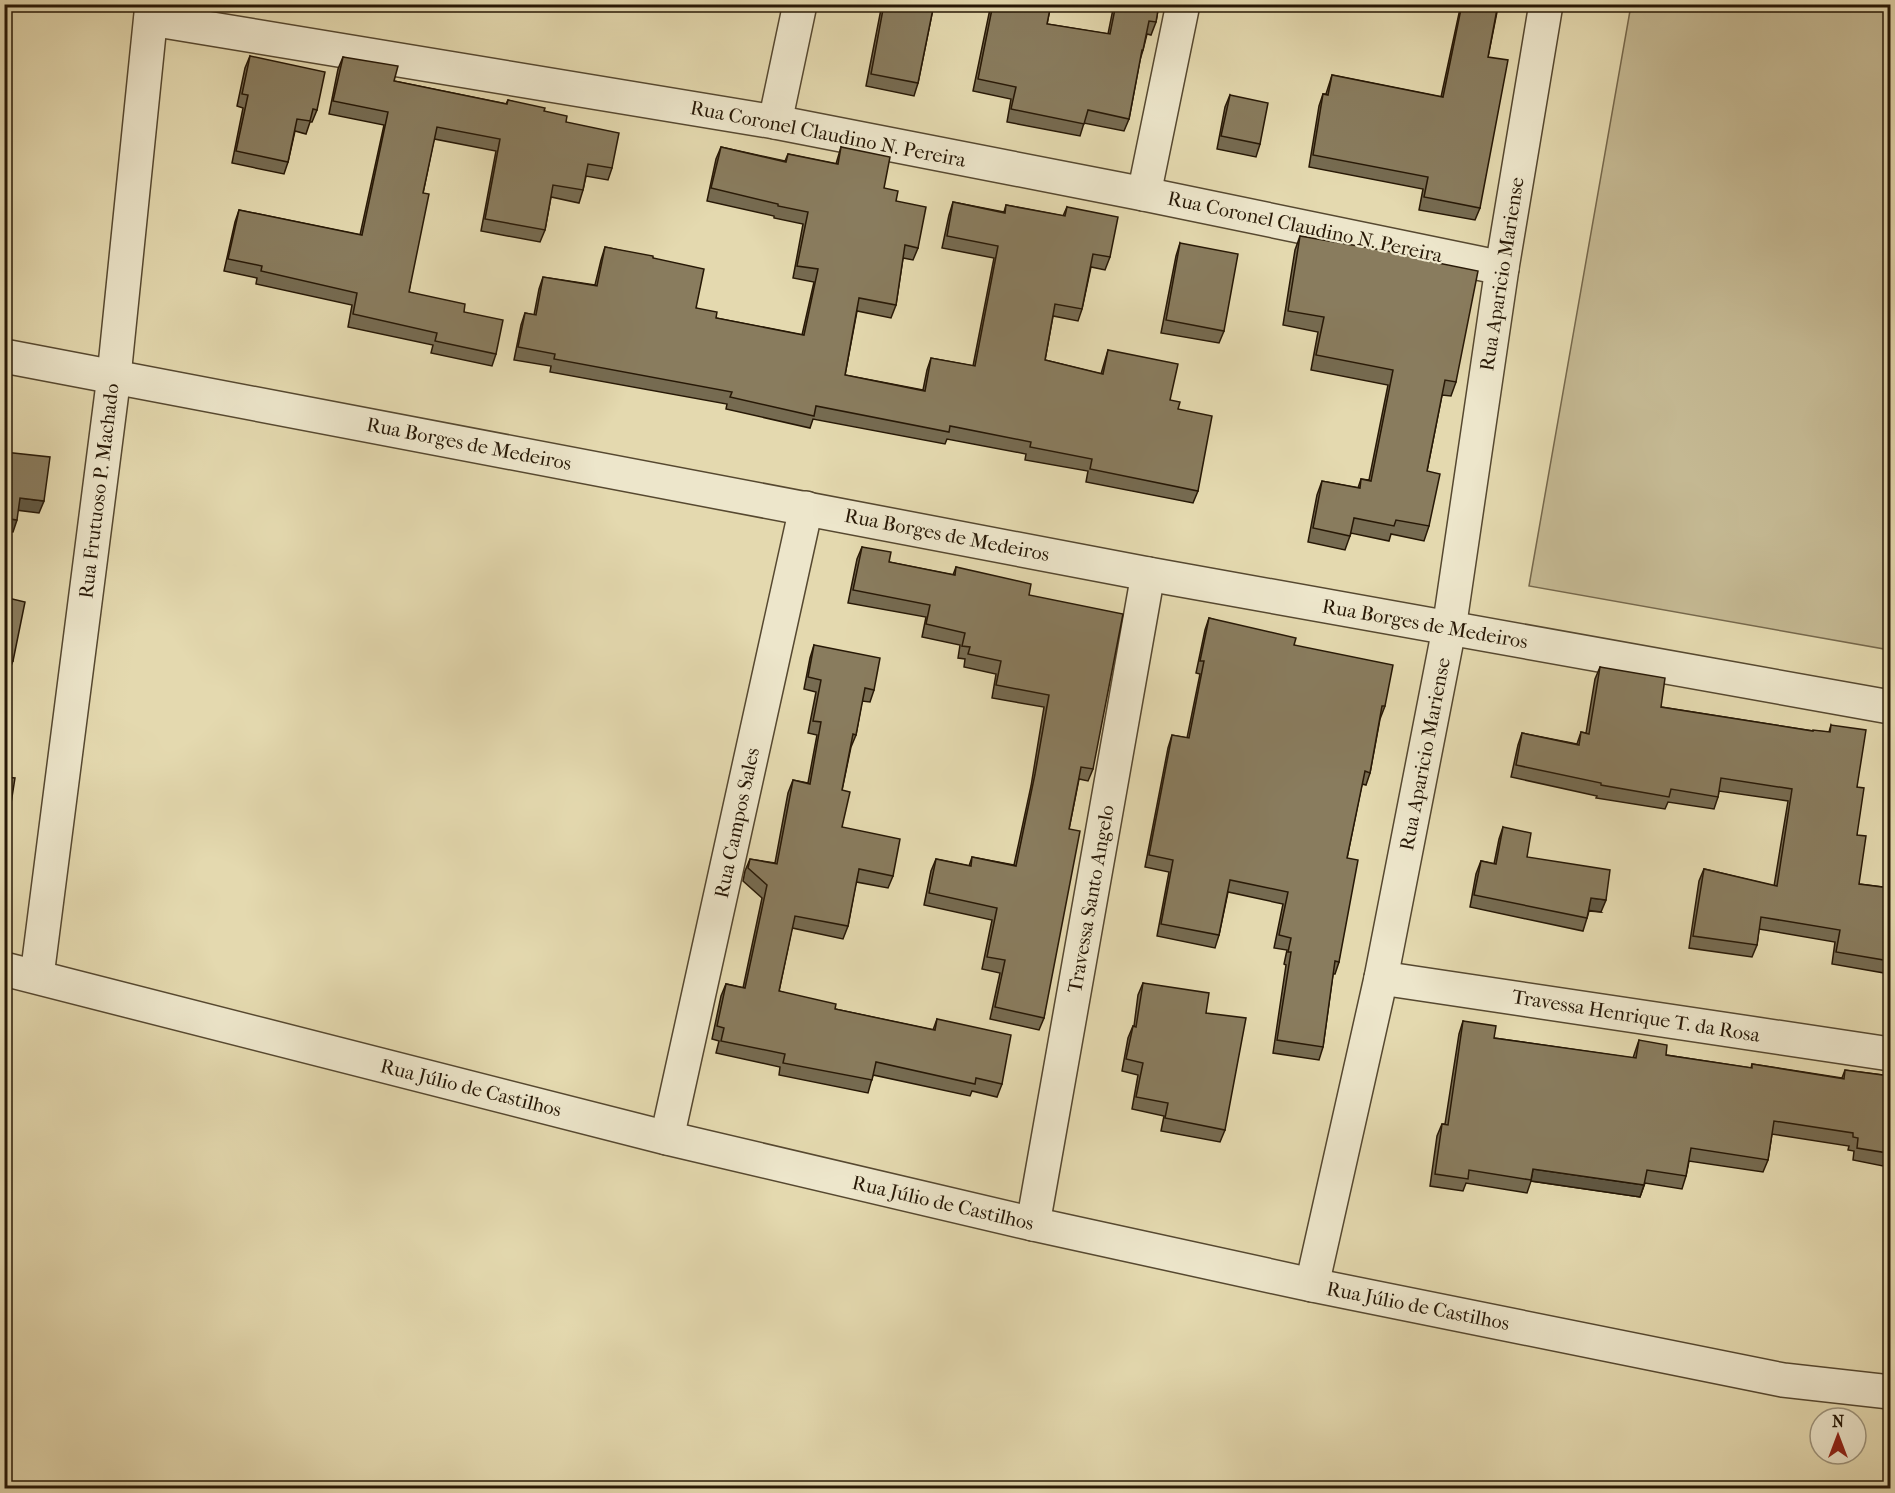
<svg xmlns="http://www.w3.org/2000/svg" width="1895" height="1493" viewBox="0 0 1895 1493" font-family="'IM FELL French Canon',serif">
<rect width="100%" height="100%" fill="#e4d9af"/>
<filter id="stains"><feTurbulence type="fractalNoise" baseFrequency=".00333" numOctaves="4"/><feColorMatrix values="0 0 0 0 .2 0 0 0 0 .09 0 0 0 0 .02 0 0 0 .5 -.17"/></filter>
<radialGradient id="worn" r=".72"><stop offset=".6" stop-color="#630" stop-opacity="0"/><stop offset="1" stop-color="#630" stop-opacity=".3"/></radialGradient>
<polygon fill="#c4b892" stroke="#76684c" stroke-width="1.5" points="1631,5 1890,5 1890,650 1529,586"/>
<g fill="none" stroke-linecap="round" stroke-linejoin="round">
<g stroke="#564830" stroke-width="36">
<g id="minor">
<polyline points="151,19 775,122 1144,194 1502,268"/>
<polyline points="775,122 800,4"/>
<polyline points="1144,194 1183,4"/>
<polyline points="4,356 1148,574 1890,707"/>
<polyline points="4,969 667,1138 1033,1224 1312,1285 1783,1380 1890,1392"/>
<polyline points="37,976 114,376 152,4"/>
<polyline points="1381,978 1890,1054"/>
<polyline points="667,1138 806,508"/>
<polyline points="1033,1224 1148,574"/>
<polyline points="1312,1285 1381,978 1449,629 1502,268 1546,4"/>
</g>
</g>
<use href="#minor" stroke="#ede6cb" stroke-width="33"/>
</g>
<g fill="#766b51" stroke="#271806" stroke-width="1.5">
<polygon points="882,4 934,4 918,83 914,96 866,86"/>
<polygon points="991,4 1051,4 1047,24 1108,34 1114,4 1159,4 1156,22 1151,35 1147,34 1143,50 1140,60 1129,119 1124,131 1084,123 1080,136 1007,122 1011,99 973,91"/>
<polygon points="1461,4 1514,4 1512,9 1498,7 1488,57 1480,208 1475,220 1419,210 1423,189 1309,167 1319,106 1323,94 1326,94 1332,75 1441,97"/>
<polygon points="250,56 317,110 312,122 310,122 306,134 295,131 288,162 284,174 232,163 243,108 237,106 245,68"/>
<polygon points="343,57 394,81 506,104 508,100 544,111 566,122 612,168 608,180 586,176 583,190 579,203 551,197 545,230 540,242 481,231 496,151 434,139 423,193 409,292 464,312 496,354 492,366 431,353 433,345 348,327 352,305 256,284 257,278 224,271 235,222 239,210 360,235 384,125 329,114 338,69"/>
<polygon points="1230,95 1260,144 1256,157 1217,149 1225,107"/>
<polygon points="721,147 785,161 788,154 836,164 841,147 896,201 918,248 913,260 903,258 896,305 891,318 857,311 845,375 923,390 927,370 931,358 973,366 994,258 942,248 949,215 953,202 1004,212 1006,205 1063,216 1067,207 1110,257 1105,270 1091,267 1082,309 1078,321 1053,316 1045,360 1101,374 1108,350 1170,400 1178,409 1198,491 1193,503 1086,482 1088,471 1025,460 1026,454 947,439 945,444 813,419 810,428 726,409 727,404 550,372 551,366 514,360 521,325 525,313 534,315 539,289 543,277 595,285 601,260 605,247 653,258 696,308 716,318 802,335 814,282 793,278 803,224 774,218 774,216 707,201 716,159"/>
<polygon points="1300,236 1433,262 1456,382 1451,396 1442,395 1427,471 1429,526 1424,541 1391,534 1389,541 1351,533 1345,550 1308,542 1317,495 1322,481 1358,488 1361,479 1369,480 1388,385 1311,370 1318,332 1283,325 1295,250"/>
<polygon points="1180,243 1224,331 1219,343 1161,333 1176,256"/>
<polygon points="862,547 889,562 953,575 956,567 1029,595 1093,769 1088,781 1079,779 1069,829 1044,1018 1039,1030 990,1019 1000,973 982,969 992,920 924,905 931,871 936,859 969,866 972,857 1014,865 1031,786 1044,707 992,698 996,674 964,667 965,659 958,658 960,645 922,637 926,617 848,603 857,559"/>
<polygon points="4,597 13,661 8,673 4,672"/>
<polygon points="1209,618 1294,645 1385,706 1380,719 1370,773 1366,785 1362,784 1347,858 1339,962 1335,974 1333,974 1323,1047 1319,1060 1273,1053 1286,965 1284,964 1287,950 1274,948 1283,904 1228,892 1219,935 1215,948 1157,936 1169,872 1145,867 1168,748 1172,735 1187,738 1200,674 1196,673 1205,630"/>
<polygon points="814,645 874,690 870,702 862,701 856,735 851,747 842,790 842,827 893,876 888,888 856,882 848,926 843,939 792,928 779,991 835,1009 933,1030 937,1019 1002,1084 997,1097 972,1091 970,1096 873,1075 868,1093 779,1075 780,1067 716,1053 719,1041 712,1039 721,996 726,984 743,988 762,898 743,881 745,871 750,859 775,863 788,793 793,780 808,783 817,735 808,733 816,692 804,689 810,658"/>
<polygon points="1600,667 1661,707 1813,731 1829,732 1831,725 1857,787 1857,835 1859,884 1890,888 1890,974 1832,964 1835,942 1759,929 1757,945 1752,957 1689,948 1699,881 1704,869 1774,886 1788,801 1719,791 1718,797 1714,809 1668,802 1665,809 1596,798 1597,796 1511,777 1518,745 1522,733 1577,744 1581,732 1586,733 1595,679"/>
<polygon points="1503,827 1527,857 1601,912 1589,911 1587,918 1583,931 1470,907 1476,874 1481,861 1494,864 1499,839"/>
<polygon points="1143,983 1206,1013 1225,1130 1220,1142 1161,1131 1164,1116 1132,1109 1138,1075 1122,1071 1128,1038 1133,1026 1134,1026 1138,995"/>
<polygon points="1463,1021 1494,1038 1633,1058 1639,1040 1666,1055 1751,1068 1752,1064 1842,1078 1845,1070 1890,1076 1890,1163 1885,1162 1883,1166 1853,1160 1854,1151 1848,1150 1849,1146 1772,1134 1768,1160 1763,1172 1689,1161 1686,1176 1682,1189 1645,1183 1640,1197 1531,1181 1527,1193 1466,1183 1463,1191 1430,1186 1437,1136 1442,1124 1445,1124 1459,1034"/>
</g>
<g fill="#605742" stroke="#271806" stroke-width="1.5">
<polygon points="20,498 44,501 39,513 16,510"/>
<polygon points="4,518 17,520 13,532 4,531"/>
<polygon points="1591,898 1606,900 1601,912 1586,910"/>
<polygon points="1533,1169 1644,1185 1640,1197 1531,1181"/>
</g>
<g fill="#897c5e" stroke="#271806" stroke-width="1.5">
<polygon points="884,4 934,4 918,83 871,74"/>
<polygon points="993,4 1051,4 1047,24 1110,34 1116,4 1159,4 1156,22 1149,21 1143,50 1142,50 1129,119 1088,110 1084,124 1011,109 1016,87 978,79"/>
<polygon points="1462,4 1498,4 1488,57 1508,60 1480,208 1424,197 1428,177 1313,155 1323,94 1328,95 1332,75 1443,97"/>
<polygon points="250,56 325,72 317,110 313,109 310,121 297,119 288,162 236,151 248,95 242,94"/>
<polygon points="343,57 398,66 394,81 507,104 508,100 545,108 544,111 567,116 566,122 619,133 612,168 588,164 583,190 553,185 545,230 485,219 500,139 437,127 423,193 429,194 409,292 465,304 464,312 503,320 496,354 435,341 437,333 353,314 357,293 261,271 262,266 228,259 239,210 362,235 388,112 333,101"/>
<polygon points="1230,95 1268,103 1260,144 1221,136"/>
<polygon points="721,147 786,162 788,154 838,164 841,147 890,157 884,188 898,191 896,201 926,207 918,248 905,245 896,305 859,298 845,375 925,391 931,358 975,366 998,246 947,236 953,202 1005,213 1006,205 1065,216 1067,207 1118,217 1110,257 1093,254 1082,309 1055,304 1045,360 1103,374 1108,350 1178,364 1170,400 1180,402 1178,409 1212,416 1198,491 1090,469 1092,459 1030,447 1031,442 950,426 949,432 816,406 814,416 730,397 732,392 554,359 555,354 518,347 525,313 536,315 543,277 597,286 605,247 653,256 653,258 704,269 696,308 717,312 716,318 804,335 818,269 797,266 808,212 778,206 778,204 711,188"/>
<polygon points="1300,236 1434,259 1433,262 1478,271 1456,382 1445,380 1427,471 1440,474 1429,526 1396,520 1394,526 1354,518 1350,536 1313,528 1322,481 1360,488 1361,479 1371,481 1393,370 1316,355 1324,317 1288,311"/>
<polygon points="1180,243 1238,254 1224,331 1166,320"/>
<polygon points="4,452 50,457 44,501 20,498 17,520 4,518"/>
<polygon points="862,547 891,552 889,562 955,575 956,567 1031,584 1029,595 1123,614 1093,769 1081,767 1069,829 1080,831 1044,1018 995,1007 1005,960 987,957 997,908 929,893 936,859 971,866 972,857 1016,866 1035,774 1049,695 996,685 1001,661 968,654 970,647 962,646 965,633 926,624 930,605 853,590"/>
<polygon points="4,597 25,602 13,661 4,659"/>
<polygon points="1209,618 1296,638 1294,645 1393,665 1385,706 1382,706 1370,773 1365,771 1347,858 1358,860 1339,962 1335,961 1323,1047 1277,1040 1291,952 1288,952 1291,938 1279,935 1288,892 1230,880 1219,935 1161,924 1173,860 1149,855 1172,735 1189,738 1204,661 1200,661"/>
<polygon points="814,645 880,658 874,690 865,688 856,735 853,734 842,790 850,792 842,827 900,839 893,876 859,869 848,926 795,916 779,991 836,1004 835,1009 935,1030 937,1019 1011,1035 1002,1084 976,1078 975,1084 876,1062 872,1080 783,1063 785,1054 721,1041 724,1028 717,1026 726,984 745,988 767,885 748,868 750,859 777,864 793,780 810,784 821,722 813,721 821,680 808,677"/>
<polygon points="1600,667 1665,678 1661,707 1813,731 1813,730 1830,732 1831,725 1866,730 1857,787 1864,788 1857,835 1866,836 1859,884 1890,888 1890,961 1836,952 1840,930 1761,917 1757,945 1693,936 1704,869 1777,886 1792,789 1721,778 1718,797 1671,789 1669,797 1601,785 1601,783 1516,765 1522,733 1579,745 1581,732 1589,734"/>
<polygon points="4,777 15,778 6,835 4,834"/>
<polygon points="1503,827 1531,833 1527,857 1610,870 1606,900 1591,898 1587,918 1474,895 1481,861 1496,864"/>
<polygon points="1143,983 1209,993 1206,1013 1246,1018 1225,1130 1165,1118 1168,1103 1136,1097 1143,1063 1126,1059 1133,1026 1136,1027"/>
<polygon points="1463,1021 1496,1026 1494,1038 1636,1058 1639,1040 1667,1045 1666,1055 1752,1068 1752,1064 1844,1079 1845,1070 1890,1076 1890,1150 1888,1149 1888,1153 1857,1148 1858,1138 1853,1137 1853,1133 1774,1121 1768,1160 1691,1148 1686,1176 1647,1170 1644,1185 1533,1169 1531,1180 1469,1170 1468,1179 1435,1174 1442,1124 1448,1125"/>
</g>
<g text-anchor="middle" dominant-baseline="central" stroke-width="4.5" stroke-linejoin="round" paint-order="stroke">
<g font-size="20" fill="#271806" stroke="#ede6cb">
<text transform="translate(828 134) rotate(11)">Rua Coronel Claudino N. Pereira</text>
<text transform="translate(1305 227) rotate(12)">Rua Coronel Claudino N. Pereira</text>
<text transform="translate(1502 274) rotate(-81)">Rua Aparicio Mariense</text>
<text transform="translate(469 444) rotate(11)">Rua Borges de Medeiros</text>
<text transform="translate(99 491) rotate(-83)">Rua Frutuoso P. Machado</text>
<text transform="translate(947 535) rotate(11)">Rua Borges de Medeiros</text>
<text transform="translate(1425 624) rotate(10)">Rua Borges de Medeiros</text>
<text transform="translate(1425 754) rotate(-79)">Rua Aparicio Mariense</text>
<text transform="translate(737 823) rotate(-78)">Rua Campos Sales</text>
<text transform="translate(1091 899) rotate(-80)">Travessa Santo Angelo</text>
<text transform="translate(1636 1016) rotate(9)">Travessa Henrique T. da Rosa</text>
<text transform="translate(471 1088) rotate(14)">Rua Júlio de Castilhos</text>
<text transform="translate(943 1203) rotate(13)">Rua Júlio de Castilhos</text>
<text transform="translate(1418 1306) rotate(11)">Rua Júlio de Castilhos</text>
</g>
</g>
<rect width="1895" height="1493" fill="none" stroke="#e4d9af" stroke-width="24"/>
<rect x="6" y="6" width="1883" height="1481" fill="none" stroke="#271806" stroke-width="3"/>
<rect x="12" y="12" width="1871" height="1469" fill="none" stroke="#271806" stroke-width="1.5"/>
<g transform="translate(1838 1436)"><circle r="28" fill="#ede6cb" stroke="#9e947c" stroke-width="1.5"/>
<path d="M0-4.5L10 22L0 15L-10 22Z" fill="#8f2418"/>
<text y="-9" font-size="16" font-weight="bold" text-anchor="middle" fill="#271806">N</text>
</g>
<rect width="100%" height="100%" filter="url(#stains)"/>
<rect width="100%" height="100%" fill="url(#worn)"/>
</svg>
